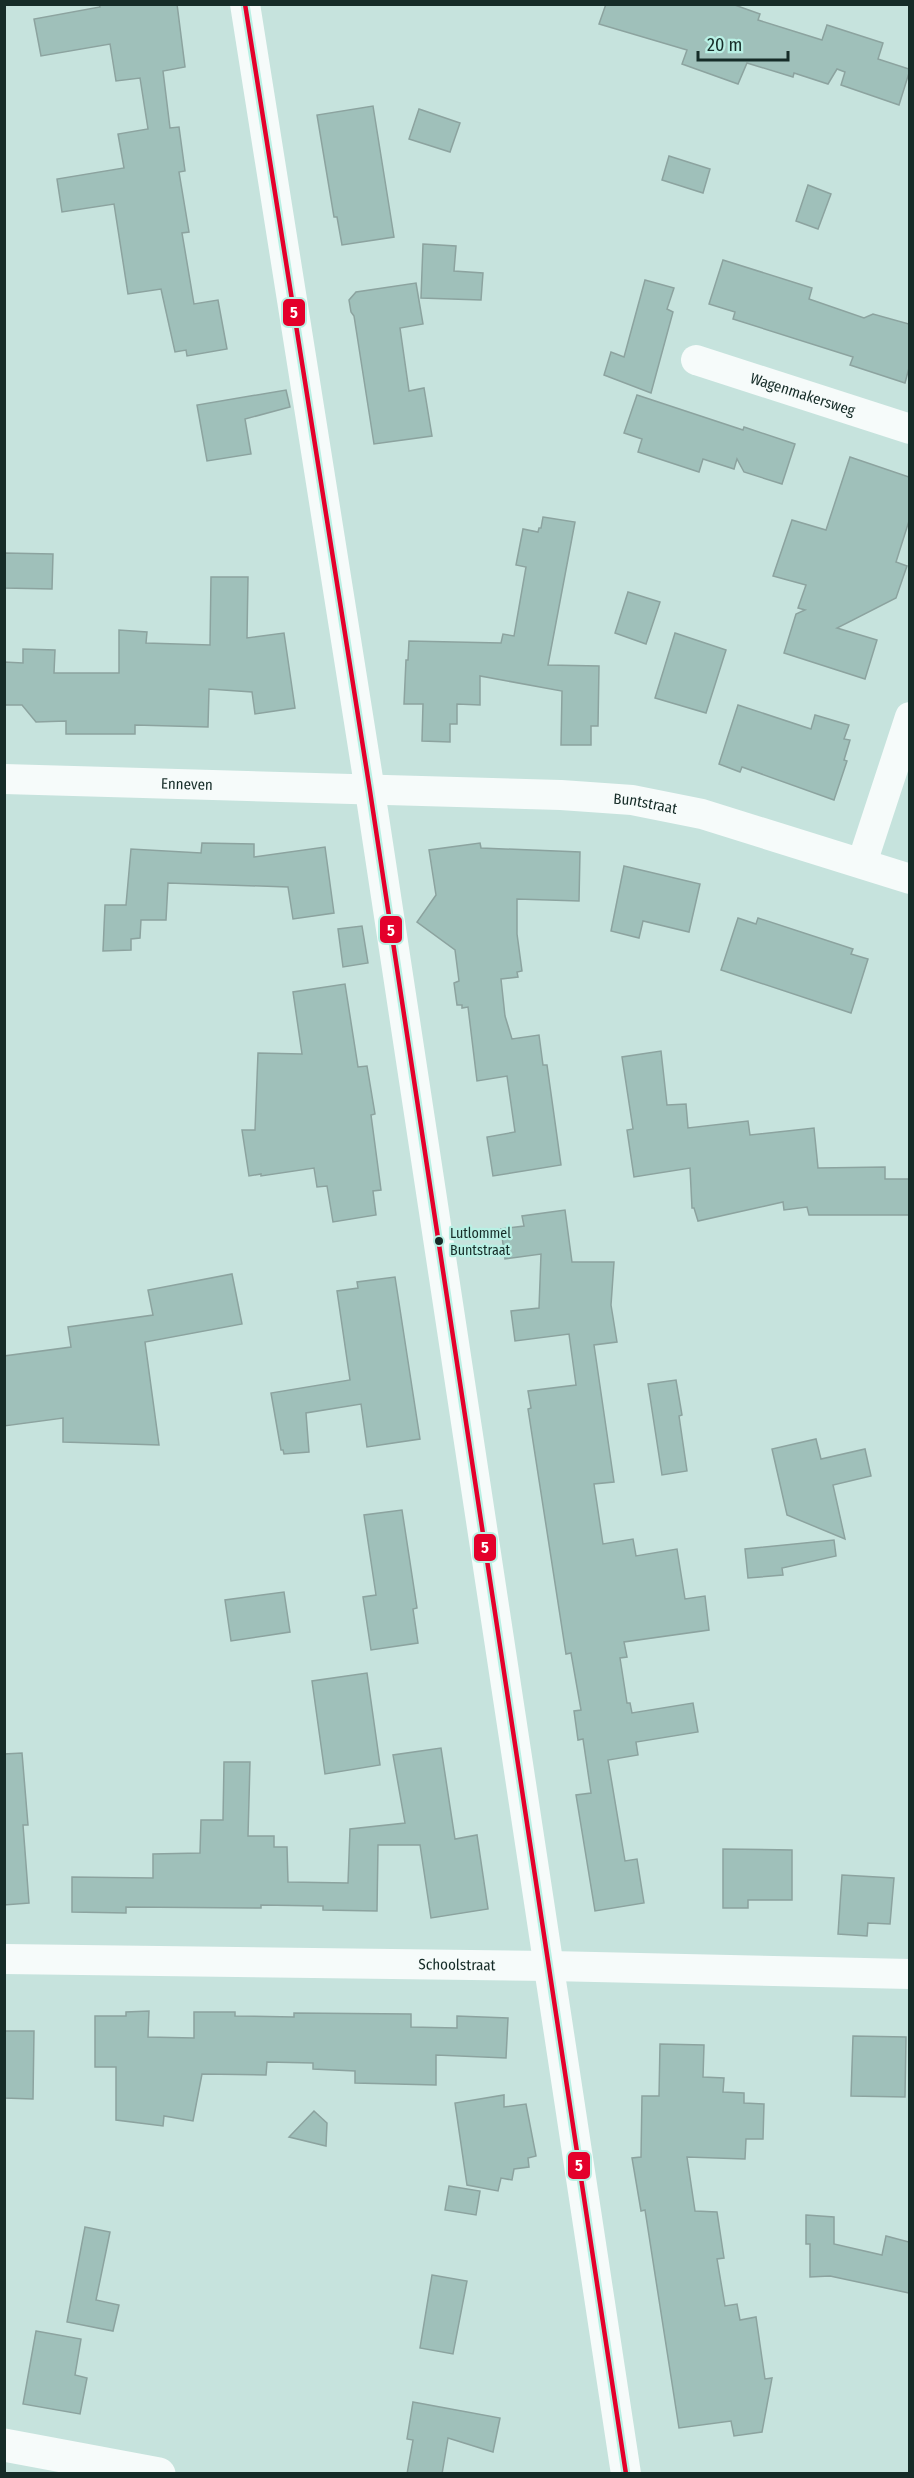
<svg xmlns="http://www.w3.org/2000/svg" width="914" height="2478" viewBox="0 0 914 2478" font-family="'Fira Sans Condensed',sans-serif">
<rect width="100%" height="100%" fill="#c6e3dd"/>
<g fill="#9fc0ba" stroke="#8ca39f" stroke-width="1.5">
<polygon points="99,4 177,4 185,67 163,71 170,128 179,127 185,171 179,172 189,232 182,233 194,304 218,300 227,349 187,356 186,350 175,352 161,289 128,294 114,204 62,212 57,179 124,168 118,134 148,129 140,78 116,81 110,44 41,56 34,19 100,7"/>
<polygon points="606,4 732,4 760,14 758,20 822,40 827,25 883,43 878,59 909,69 909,73 899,105 841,85 845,72 837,69 828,84 794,73 793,77 747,63 738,84 682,64 687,50 599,24"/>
<polygon points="373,106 394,237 342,245 337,217 334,217 317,115"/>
<polygon points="419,109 460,123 450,152 409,139"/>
<polygon points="669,156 710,169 703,193 662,180"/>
<polygon points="808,185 831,194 818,229 796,221"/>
<polygon points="423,244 456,246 454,271 483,273 481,300 421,298"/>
<polygon points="723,260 812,288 809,299 864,318 873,314 909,324 909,368 905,383 850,365 853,357 733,319 735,312 709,304"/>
<polygon points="645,280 674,288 667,309 673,312 651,393 604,375 611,352 624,357"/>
<polygon points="416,283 423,324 400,328 409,391 424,388 432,436 374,444 354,316 351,312 349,300 356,292"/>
<polygon points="286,390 290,407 245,419 251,454 207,461 197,405"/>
<polygon points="637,395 743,430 744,427 795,444 782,484 744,472 737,459 734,469 703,459 699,472 638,452 642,439 624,433"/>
<polygon points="850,457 909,477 909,521 896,562 907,566 896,598 837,628 877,640 865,679 784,653 796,614 805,610 798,608 806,585 773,576 792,520 826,530"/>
<polygon points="543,517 575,522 548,665 599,666 598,726 591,726 591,745 561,745 562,691 480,676 480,705 457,704 457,724 450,724 450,742 422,741 423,704 404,704 406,660 408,660 409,641 501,643 503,634 514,636 526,567 516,565 523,529 538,532 539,528 541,528"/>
<polygon points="4,553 53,554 52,589 4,588"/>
<polygon points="211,577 248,577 247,638 284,633 295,708 255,714 252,692 209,689 208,727 135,725 135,734 66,734 66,721 36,722 22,705 4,705 4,662 23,663 23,649 55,650 54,673 119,673 119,630 147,632 146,643 210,645"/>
<polygon points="628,592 660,602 646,644 615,633"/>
<polygon points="675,633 726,650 706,713 655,698"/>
<polygon points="738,705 811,729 815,715 849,725 844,739 850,740 844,760 847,761 834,800 742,767 740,772 719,764"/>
<polygon points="202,843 254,844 254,857 325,847 334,913 293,919 288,887 168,883 166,920 141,920 140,938 131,939 131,950 103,951 105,905 126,905 131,849 201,853"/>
<polygon points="480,843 481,848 580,852 579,901 517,899 517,934 522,971 517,972 518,977 501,979 505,1016 512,1039 539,1035 543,1065 547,1065 561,1165 493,1176 487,1137 515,1132 507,1076 477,1081 468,1007 462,1008 462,1005 457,1005 454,983 459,981 455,950 417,922 436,895 429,850"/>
<polygon points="624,866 700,884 689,932 643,921 639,938 611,931"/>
<polygon points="738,918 756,924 758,918 853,949 851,954 868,959 851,1013 721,970"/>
<polygon points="362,926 368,963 343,967 338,929"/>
<polygon points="345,984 358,1067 367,1066 375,1114 371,1115 381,1190 373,1191 376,1215 333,1222 327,1186 317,1187 314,1168 261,1176 261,1174 249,1176 242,1130 255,1130 258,1053 302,1054 293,992"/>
<polygon points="661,1051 667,1105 686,1104 688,1128 748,1121 750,1135 814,1128 818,1168 885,1167 885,1179 909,1179 909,1215 809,1215 807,1207 784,1210 783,1202 698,1221 694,1208 692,1208 690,1168 634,1177 627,1130 633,1129 622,1057"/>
<polygon points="565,1210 572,1262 614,1262 611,1305 617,1342 594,1345 614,1482 594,1484 603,1544 633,1539 636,1556 677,1549 685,1599 705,1596 709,1630 624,1642 627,1657 620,1658 627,1703 630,1703 632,1713 693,1703 698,1732 636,1742 638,1755 608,1760 625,1861 637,1859 644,1903 595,1911 576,1795 591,1793 583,1739 578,1740 574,1711 581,1710 571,1653 566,1654 528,1409 531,1408 528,1391 576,1385 569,1334 515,1341 511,1311 539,1308 541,1254 505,1259 501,1229 524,1226 522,1216"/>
<polygon points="232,1274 242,1324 145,1342 159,1445 63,1442 63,1418 4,1426 4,1356 71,1347 68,1327 153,1315 148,1290"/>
<polygon points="395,1277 420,1439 367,1447 361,1404 306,1413 309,1452 284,1454 283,1450 281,1450 271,1393 350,1380 337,1291 358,1288 357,1282"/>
<polygon points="676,1380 682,1415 679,1416 687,1471 662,1475 648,1384"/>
<polygon points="816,1439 821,1459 865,1449 871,1476 833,1485 845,1539 787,1515 772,1449"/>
<polygon points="402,1510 417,1608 413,1609 418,1643 371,1650 363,1597 376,1595 364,1515"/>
<polygon points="834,1540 836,1556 782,1568 783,1575 748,1578 745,1549"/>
<polygon points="284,1592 290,1632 231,1641 225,1600"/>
<polygon points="367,1673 380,1765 325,1774 312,1681"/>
<polygon points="441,1748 455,1839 477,1835 488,1909 431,1918 420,1845 378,1845 377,1911 323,1910 323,1906 261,1905 261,1908 126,1907 126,1913 72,1912 72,1877 153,1878 153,1854 200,1853 201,1820 223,1820 224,1762 250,1762 248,1836 274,1836 274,1847 287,1847 288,1882 348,1883 350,1829 405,1823 393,1755"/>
<polygon points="22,1753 28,1825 23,1825 29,1903 4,1905 4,1754"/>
<polygon points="723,1849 792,1850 792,1900 748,1900 748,1908 723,1908"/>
<polygon points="842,1875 894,1878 890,1924 868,1923 867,1936 838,1934"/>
<polygon points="149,2011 148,2037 194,2038 194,2012 235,2012 235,2016 294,2017 294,2013 411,2014 411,2027 457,2028 457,2016 508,2018 506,2058 436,2055 436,2085 355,2083 355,2071 313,2069 313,2063 267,2062 266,2075 202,2074 193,2121 164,2116 163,2126 116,2120 116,2067 95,2067 95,2016 126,2016 126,2012"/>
<polygon points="4,2031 34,2031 33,2099 4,2098"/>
<polygon points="853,2036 906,2037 905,2097 851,2096"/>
<polygon points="660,2044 704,2045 703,2077 724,2078 723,2092 744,2093 744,2103 764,2104 763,2139 746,2139 745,2159 687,2157 695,2211 717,2212 724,2258 717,2259 725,2306 737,2304 740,2320 756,2317 765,2379 772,2378 762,2432 734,2436 731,2421 679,2428 645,2210 641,2211 632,2158 641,2157 642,2096 659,2096"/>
<polygon points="504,2095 504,2107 526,2104 536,2156 528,2158 529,2167 514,2169 512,2180 501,2178 498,2191 467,2185 455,2103"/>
<polygon points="314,2111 327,2123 326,2146 289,2137"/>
<polygon points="449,2186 480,2191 476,2215 445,2210"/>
<polygon points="806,2215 834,2217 834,2244 882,2255 886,2236 909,2242 909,2293 830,2276 810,2277 810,2244 806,2244"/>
<polygon points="85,2227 110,2232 96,2300 119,2305 113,2331 67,2322"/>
<polygon points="432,2275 467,2281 453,2354 420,2348"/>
<polygon points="36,2331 81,2339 75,2375 87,2378 80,2414 23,2404"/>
<polygon points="413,2402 500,2418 493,2452 448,2438 442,2474 407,2474 413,2440 407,2439"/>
</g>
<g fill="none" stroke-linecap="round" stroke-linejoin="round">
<g stroke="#f6fbfa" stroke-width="30">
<polyline points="245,4 370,791 626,2474"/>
<path id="s1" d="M696,360L910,429"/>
<path id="s2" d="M4,779L561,795L632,800L702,814L910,879"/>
<polyline points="862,863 910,717"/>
<path id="s3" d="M4,1959L550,1966L910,1974"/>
</g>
<polyline stroke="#f6fbfa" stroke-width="33" points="4,2445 159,2474"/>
<g stroke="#b9f0e4" stroke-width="9">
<polyline id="bus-1" points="245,4 370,791 626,2474"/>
</g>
<use href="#bus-1" stroke="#e4002b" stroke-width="4.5"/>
</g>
<circle fill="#162c28" stroke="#b9f0e4" stroke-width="2" cx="439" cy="1241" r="5"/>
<g text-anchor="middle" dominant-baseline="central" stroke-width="4.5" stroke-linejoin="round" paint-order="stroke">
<g font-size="14" fill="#162c28" stroke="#b9f0e4" text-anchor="start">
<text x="450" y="1233">Lutlommel<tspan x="450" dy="17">Buntstraat</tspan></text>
</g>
<g font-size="15" fill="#162c28" stroke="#b9f0e4">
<text stroke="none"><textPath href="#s1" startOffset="112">Wagenmakersweg</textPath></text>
<text stroke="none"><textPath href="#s2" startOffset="183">Enneven</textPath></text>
<text stroke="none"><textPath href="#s2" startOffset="642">Buntstraat</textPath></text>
<text stroke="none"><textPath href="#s3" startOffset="453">Schoolstraat</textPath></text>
</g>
</g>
<g stroke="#b9f0e4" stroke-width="2">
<rect x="282" y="298" width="24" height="29" rx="6" fill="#e4002b"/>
<rect x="379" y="915" width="24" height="29" rx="6" fill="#e4002b"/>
<rect x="473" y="1533" width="24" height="29" rx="6" fill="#e4002b"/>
<rect x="567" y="2151" width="24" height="29" rx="6" fill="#e4002b"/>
</g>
<g font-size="16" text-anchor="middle" font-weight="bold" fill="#fff">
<text x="294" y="318">5</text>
<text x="391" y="936">5</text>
<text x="485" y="1553">5</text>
<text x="579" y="2171">5</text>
</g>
<rect width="914" height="2478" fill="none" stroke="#162c28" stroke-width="12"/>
<path d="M698 51v9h90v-9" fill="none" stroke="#162c28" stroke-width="3"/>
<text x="707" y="51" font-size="18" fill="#162c28" stroke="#b9f0e4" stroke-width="4.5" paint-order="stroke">20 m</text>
</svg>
